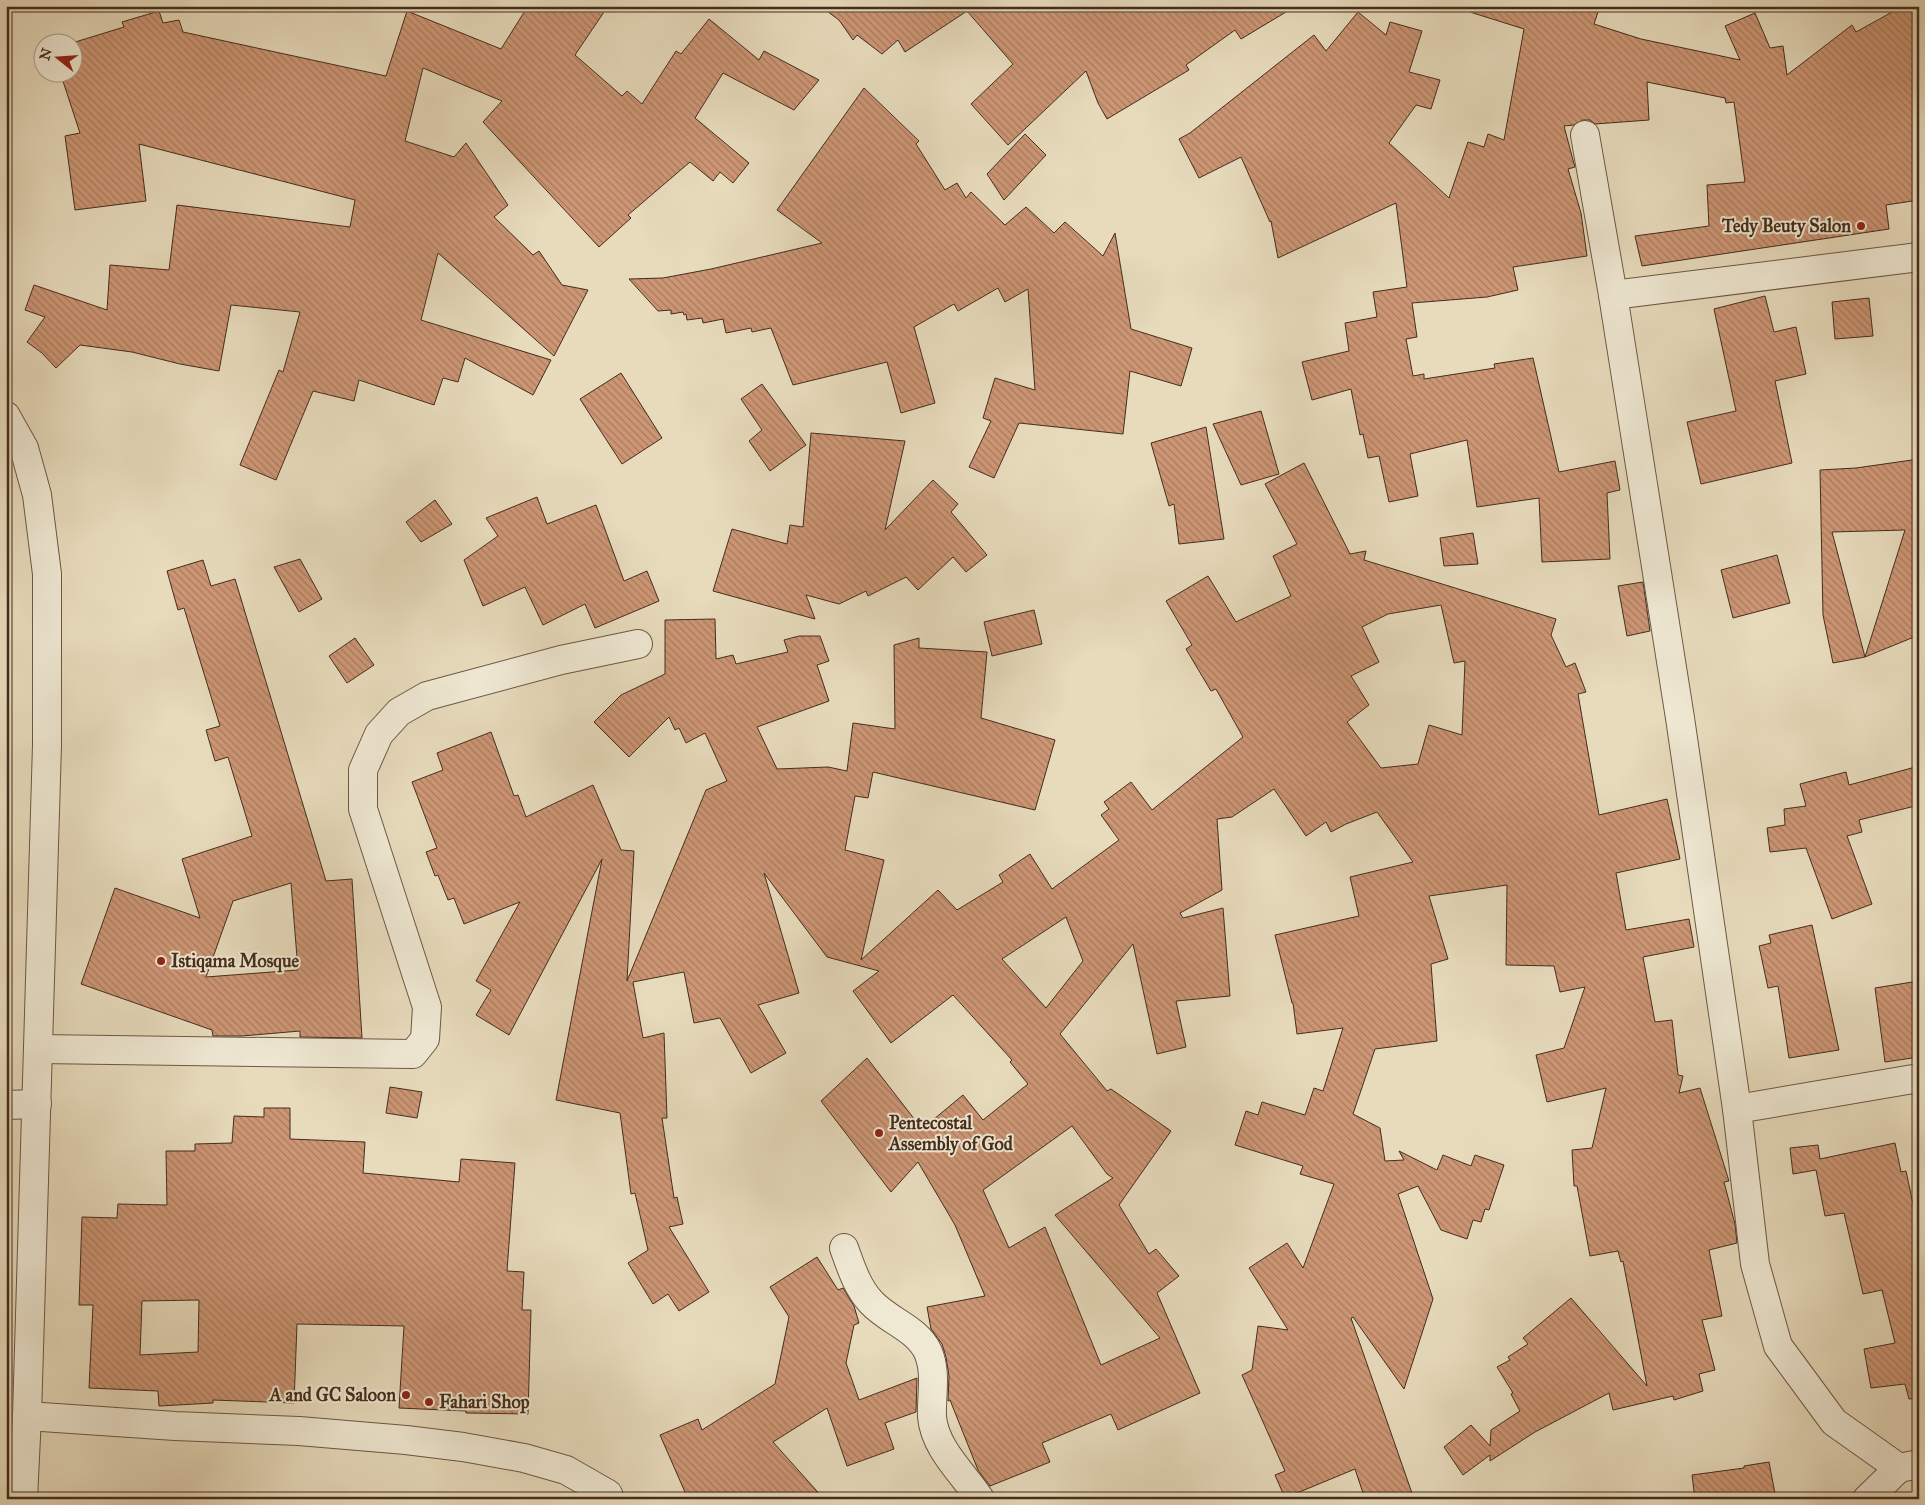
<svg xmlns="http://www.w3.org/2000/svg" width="1925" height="1505" viewBox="0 0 1925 1505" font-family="'IM FELL Great Primer',serif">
<defs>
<pattern id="building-back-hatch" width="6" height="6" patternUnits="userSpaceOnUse" patternTransform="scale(1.25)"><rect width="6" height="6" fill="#cd9675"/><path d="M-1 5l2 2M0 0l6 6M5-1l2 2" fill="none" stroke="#a87b5f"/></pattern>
</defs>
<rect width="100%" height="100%" fill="#e7dbbc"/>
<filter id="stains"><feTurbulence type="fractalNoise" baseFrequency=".004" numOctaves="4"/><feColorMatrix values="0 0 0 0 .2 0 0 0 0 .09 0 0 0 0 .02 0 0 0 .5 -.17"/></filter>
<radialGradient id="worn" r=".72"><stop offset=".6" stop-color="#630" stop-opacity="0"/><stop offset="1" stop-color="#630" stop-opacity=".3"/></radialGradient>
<g fill="url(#building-back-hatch)" stroke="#442d1c" fill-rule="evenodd">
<polygon points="528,6 608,6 575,55 622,96 627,91 642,104 676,51 681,54 709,19 759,60 764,51 819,80 794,110 723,73 695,118 749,163 733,183 720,172 713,181 690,162 628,215 631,218 599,247 483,122 502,101 423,68 405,141 454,157 466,143 508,205 494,217 533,255 539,251 562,285 588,290 554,356 438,253 421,320 551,360 533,395 465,358 458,382 443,378 434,405 359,380 354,401 313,391 276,480 240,465 279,370 283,372 300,312 231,305 219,371 180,364 132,352 80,345 56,368 42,353 27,342 45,317 25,310 34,285 107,310 110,265 169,270 177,205 350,227 355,200 139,144 146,201 75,210 65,136 80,133 60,72 72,72 72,43 124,27 122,22 159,11 163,23 179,20 183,32 386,76 407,11 501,49"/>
<polygon points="820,6 1296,6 1241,39 1235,30 1186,65 1189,70 1107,119 1098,103 1086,71 1008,145 971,104 1013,64 967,11 905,52 898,40 882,54 857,35 853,40 839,20"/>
<polygon points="1471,6 1600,6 1594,24 1641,39 1740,60 1725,26 1755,13 1770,48 1783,46 1787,75 1852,25 1856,32 1903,6 1919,6 1919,200 1886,205 1889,229 1642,266 1635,236 1709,226 1707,185 1745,182 1734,102 1726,103 1725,98 1647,82 1649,120 1595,124 1590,120 1583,120 1574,125 1564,126 1573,160 1575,167 1568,169 1581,213 1587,256 1513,267 1518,290 1487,297 1412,303 1417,337 1406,339 1413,376 1424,374 1424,379 1495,368 1494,364 1533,358 1559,472 1615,461 1620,490 1607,493 1610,559 1542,562 1539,498 1477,507 1467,440 1410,454 1418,496 1389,502 1379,456 1368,458 1363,434 1360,435 1351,389 1312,400 1302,362 1349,351 1345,323 1377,317 1373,292 1407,287 1396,203 1278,258 1271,221 1270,222 1241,157 1199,178 1179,139 1190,133 1314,35 1326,51 1358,12 1386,35 1390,22 1422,31 1409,72 1440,80 1431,109 1416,105 1389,143 1449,198 1468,142 1484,147 1488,134 1504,140 1524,29 1470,12"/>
<polygon points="864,88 919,141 916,144 945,190 957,183 966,198 971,192 1005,225 1026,207 1054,233 1065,222 1103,256 1115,233 1131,329 1192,348 1181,386 1130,371 1123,434 1019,423 994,478 969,467 991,421 983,418 995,378 1035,390 1028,289 1005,302 998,288 958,311 954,304 914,327 935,403 901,413 887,362 793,385 771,328 752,332 751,328 726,333 723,319 703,323 702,318 687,320 686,314 684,315 683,312 671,314 671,310 658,311 629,279 663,278 711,269 822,243 777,210"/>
<polygon points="1025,134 1046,155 1004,200 987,174"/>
<polygon points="1765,296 1774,332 1796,327 1806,374 1775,381 1792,463 1701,484 1687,422 1736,411 1714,309"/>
<polygon points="1869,298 1873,336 1835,339 1832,302"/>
<polygon points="621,373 662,438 622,464 580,399"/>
<polygon points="762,384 806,445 770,471 749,441 762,430 741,399"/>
<polygon points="1261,411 1279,474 1241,485 1213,424"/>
<polygon points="1206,427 1224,539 1179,544 1174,504 1169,506 1151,443"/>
<polygon points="811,433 905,441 885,530 933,480 958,504 951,512 987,555 966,572 953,557 918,590 906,577 868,596 866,591 839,604 806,595 815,619 713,591 732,529 787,544 790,525 803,527"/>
<polygon points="1919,459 1919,635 1865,657 1905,530 1832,532 1865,657 1833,663 1823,615 1820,470 1856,468"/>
<path d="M1304,463L1350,554L1366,551L1364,560L1556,619L1551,635L1566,667L1575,663L1586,692L1578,694L1599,815L1667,799L1680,859L1616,873L1626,930L1689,919L1694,947L1643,957L1655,1022L1672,1020L1678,1075L1683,1076L1679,1093L1700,1088L1729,1181L1724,1182L1735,1224L1737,1243L1709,1250L1722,1316L1702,1320L1715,1370L1699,1374L1703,1391L1674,1400L1673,1396L1613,1410L1609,1393L1535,1432L1490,1461V1455L1463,1475L1444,1447L1471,1425L1490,1446L1491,1430L1520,1411L1511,1394L1513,1393L1497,1367L1510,1360L1508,1357L1528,1344L1523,1338L1571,1298L1647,1386L1623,1261L1621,1262L1618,1251L1590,1256L1577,1186H1574L1572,1150L1592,1148L1606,1088L1547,1102L1536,1055L1564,1048L1585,987L1560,992L1554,966L1506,965L1507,885L1429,896L1448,959L1431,964L1437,1041L1375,1049L1353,1114L1380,1128L1385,1161L1404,1160L1399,1151L1437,1170L1443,1155L1471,1166L1475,1155L1504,1165L1489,1210L1485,1209L1481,1222L1473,1220L1467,1239L1441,1230L1418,1186L1398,1194L1433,1299L1404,1389L1353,1317L1351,1318L1414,1499H1365L1355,1469L1285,1498L1275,1475L1285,1471L1242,1375L1252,1370L1258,1326L1288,1330L1249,1268L1287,1243L1303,1268L1334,1184L1300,1174L1303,1166L1235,1145L1246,1111L1258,1115L1262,1102L1305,1115L1314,1088L1323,1091L1343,1028L1297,1034L1293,1003H1292L1275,935L1359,916L1350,877L1413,862L1377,812L1346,824L1331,832L1326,822L1306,836L1274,789L1232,817L1217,819L1222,890L1180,913L1183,918L1223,908L1230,996L1176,1001L1186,1047L1157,1054L1133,944L1060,1034L1107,1091L1111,1089L1171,1131L1119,1205L1149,1254L1156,1249L1179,1276L1157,1293L1200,1393L1118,1430L1111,1414L1042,1443L1050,1462L990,1486L978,1470L950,1400L948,1401L949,1376L946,1357L942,1344L931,1329L927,1307L985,1296L955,1225L918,1162L891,1192L821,1101L867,1058L922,1129L963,1095L983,1120L1028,1084L1010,1062L1012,1060L953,995L891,1043L853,991L879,971L827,957L764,873L799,993L758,1005L786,1053L751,1073L720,1018L694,1023L684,972L633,982L643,1038L664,1033L667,1118H662L674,1198L677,1197L683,1224L669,1227L709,1292L679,1311L668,1294L653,1304L628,1263L648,1250L635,1193L631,1194L620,1113L556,1100L602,859L509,1035L476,1015L491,990L476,981L520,902L464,924L454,898L448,900L438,875L435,876L426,852L437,848L412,782L443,770L437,753L491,732L514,796L518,795L526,817L593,785L621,850L634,851L627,981L706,790L727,781L705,733L686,743L679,728L675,730L669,717L629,757L594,722L621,695L665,674V620L715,619L716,659L733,655L736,664L788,652L784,640L799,636H820L829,661L817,665L829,701L757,727L777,769L828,767L847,771L853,723L895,729L894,645L919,638V648L987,652L981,718L1055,740L1035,810L873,772L868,798L855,796L845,850L884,860L861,960L938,890L957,910L1003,882L999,875L1030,854L1052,889L1119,840L1101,815L1109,809L1104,802L1131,782L1152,810L1243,737L1216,689L1211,691L1186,649L1192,645L1166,601L1208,576L1236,622L1291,596L1273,556L1297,544L1265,484ZM1441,605L1454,663L1465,661L1462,735L1429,725L1418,764L1381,768L1347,722L1369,705L1351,676L1379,662L1362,627L1388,614ZM1066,917L1083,961L1046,1008L1002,959ZM1072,1126L1107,1174L1113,1178L1055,1215L1160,1338L1101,1365L1045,1227L1009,1248L983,1190Z"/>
<polygon points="537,497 547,524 596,505 624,581 647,571 659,601 595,628 585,604 543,625 525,587 483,606 464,560 498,536 486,518"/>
<polygon points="435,500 452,524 421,542 406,522"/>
<polygon points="1473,533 1478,564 1444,566 1440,538"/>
<polygon points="1777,555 1790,603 1733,618 1721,570"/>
<polygon points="300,559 322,599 299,612 274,567"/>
<path d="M203,560L211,586L235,579L326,881L352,879L362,1038L300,1037V1031L242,1036H213L212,1030L81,984L115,888L200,918L182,859L252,836L228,757L215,761L206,730L220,726L184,608L178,610L167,571ZM291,883L298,970L206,977L233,901Z"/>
<polygon points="1643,582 1650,631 1627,636 1618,586"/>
<polygon points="1034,610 1042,644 992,656 984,622"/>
<polygon points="355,638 374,665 347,683 329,656"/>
<polygon points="1919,766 1919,805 1859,820 1862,832 1847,836 1872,904 1832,919 1806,848 1770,852 1767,828 1785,825 1784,809 1806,806 1800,784 1846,772 1849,785"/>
<polygon points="1812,925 1839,1050 1789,1058 1778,986 1768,988 1759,946 1771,943 1769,935"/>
<polygon points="1919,981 1919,1057 1885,1062 1875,988"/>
<polygon points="390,1087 422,1092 417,1118 386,1113"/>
<path d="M264,1108H290V1139L365,1142L363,1173L459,1182L461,1159L515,1163L507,1271L524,1272L522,1310H531L528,1414L466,1413V1411L399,1408L404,1326L297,1324L294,1403L213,1400V1403L159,1406L158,1391L89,1388L93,1305H79L82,1217L117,1218L118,1204L167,1205L166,1151H195V1144L232,1143L234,1116L264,1117ZM199,1300L198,1352L140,1355L142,1301Z"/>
<polygon points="1895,1143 1901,1172 1906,1171 1919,1232 1919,1398 1909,1399 1905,1384 1871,1388 1864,1349 1895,1343 1882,1290 1863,1294 1844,1213 1825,1216 1816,1170 1793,1174 1790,1148 1818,1145 1820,1159"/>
<polygon points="817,1257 838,1290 843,1288 854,1306 859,1323 854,1325 846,1363 859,1400 917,1378 916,1412 885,1423 894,1449 847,1466 827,1408 773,1442 824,1499 688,1499 660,1435 698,1419 702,1430 775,1384 789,1317 770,1287"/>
<polygon points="1769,1462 1776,1499 1695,1499 1692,1475 1744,1468 1744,1466"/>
</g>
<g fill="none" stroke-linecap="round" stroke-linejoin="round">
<g stroke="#6d5844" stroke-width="30">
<g id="minor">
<polyline points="1585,135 1613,295 1680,718 1737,1109 1755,1264 1778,1346 1834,1422 1899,1468"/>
<polyline points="1613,295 1919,257"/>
<polyline points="6,416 24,448 37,495 47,574 47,745 27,1416 23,1499"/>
<polyline points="39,1049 413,1054 425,1039 427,1007 363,809 363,770 379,734 399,712 427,696 561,660 638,644"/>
<polyline points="6,1105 37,1104"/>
<polyline points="1737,1109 1919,1078"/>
<path d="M844,1248C851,1267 857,1287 871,1302C888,1321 917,1328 928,1352C937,1373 931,1396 932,1417C935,1449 963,1473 980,1499"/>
<polyline points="27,1416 175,1426 299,1431 406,1440 463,1447 524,1458 566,1470 608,1494 610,1499"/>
<polyline points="1867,1499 1899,1468 1919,1464"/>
</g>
</g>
<use href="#minor" stroke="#efe8d3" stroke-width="28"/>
</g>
<g fill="#8f2418" stroke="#efe8d3" stroke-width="2">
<circle cx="1861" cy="226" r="5"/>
<circle cx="161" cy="961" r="5"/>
<circle cx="879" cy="1133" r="5"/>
<circle cx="406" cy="1395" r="5"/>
<circle cx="429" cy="1402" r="5"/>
</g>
<g text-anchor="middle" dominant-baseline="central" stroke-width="4" stroke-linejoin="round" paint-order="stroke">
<g font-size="18" font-weight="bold" fill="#442d1c" stroke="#efe8d3" text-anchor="start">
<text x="1851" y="226" text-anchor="end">Tedy Beuty Salon</text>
<text x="171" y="961">Istiqama Mosque</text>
<text x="889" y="1123">Pentecostal<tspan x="889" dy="21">Assembly of God</tspan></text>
<text x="396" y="1395" text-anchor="end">A and GC Saloon</text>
<text x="439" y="1402">Fahari Shop</text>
</g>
</g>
<rect width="1925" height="1505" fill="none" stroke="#e7dbbc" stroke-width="25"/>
<rect x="8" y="8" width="1910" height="1490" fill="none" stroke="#442d1c" stroke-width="2.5"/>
<rect x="12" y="12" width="1900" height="1480" fill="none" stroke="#442d1c"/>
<g transform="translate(58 58) rotate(287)"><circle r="24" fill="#efe8d3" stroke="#ab9d8a"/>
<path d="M0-4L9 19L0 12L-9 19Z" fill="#8f2418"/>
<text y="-8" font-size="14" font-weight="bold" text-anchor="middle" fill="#442d1c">N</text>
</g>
<rect width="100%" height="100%" filter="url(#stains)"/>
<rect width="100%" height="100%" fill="url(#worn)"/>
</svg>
